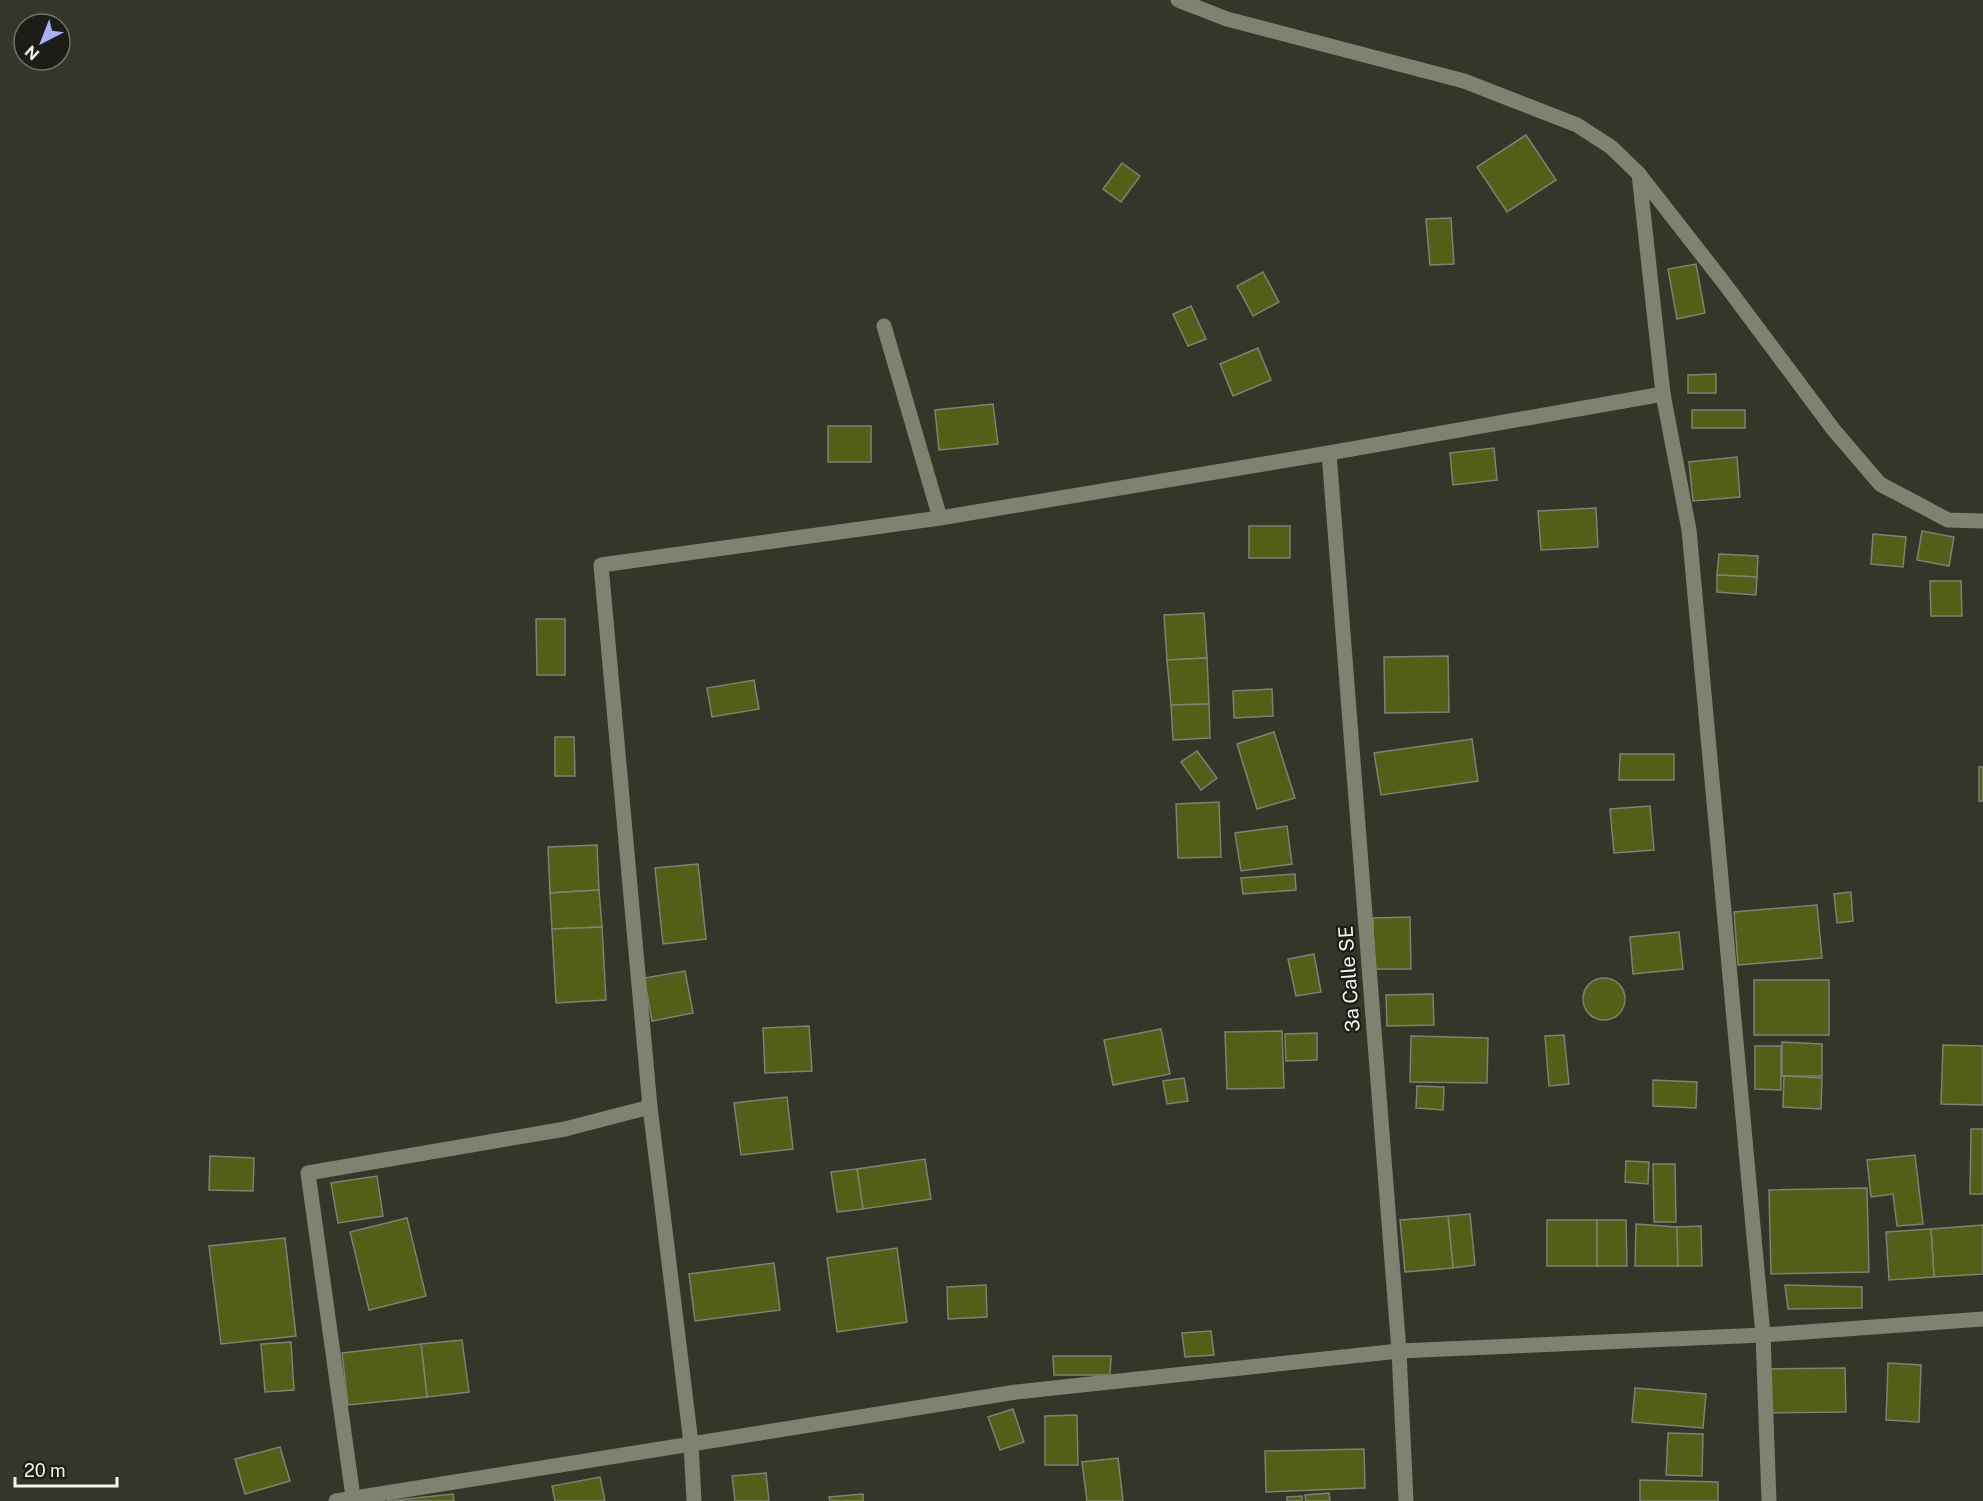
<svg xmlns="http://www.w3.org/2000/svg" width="1983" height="1501" viewBox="0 0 1983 1501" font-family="'Public Sans',sans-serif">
<rect width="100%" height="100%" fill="#333628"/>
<g fill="#535e16" stroke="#7e8272" stroke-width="1.5">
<polygon points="1526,135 1556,180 1507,212 1477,167"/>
<polygon points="1122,163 1140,176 1121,202 1103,189"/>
<polygon points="1451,218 1454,264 1430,265 1426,219"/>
<polygon points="1696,264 1705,313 1677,319 1668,269"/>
<polygon points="1263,272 1279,302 1253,316 1237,286"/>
<polygon points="1191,306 1206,339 1188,346 1173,314"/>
<polygon points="1258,348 1271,380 1233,396 1220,364"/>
<polygon points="1716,374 1716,393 1688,393 1688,375"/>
<polygon points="993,404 998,444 939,450 935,410"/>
<rect x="1692" y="410" width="53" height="18"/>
<rect x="828" y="426" width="43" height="36"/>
<polygon points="1494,448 1497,480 1453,485 1450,453"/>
<polygon points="1737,457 1740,497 1693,501 1689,462"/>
<polygon points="1596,508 1598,547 1541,550 1538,511"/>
<rect x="1249" y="526" width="41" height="32"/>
<polygon points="1922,531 1954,537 1949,566 1917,560"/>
<polygon points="1873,534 1906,537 1903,567 1871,564"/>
<polygon points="1719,554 1758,556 1757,577 1717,575"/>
<polygon points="1717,575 1757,577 1756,595 1717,592"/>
<polygon points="1930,581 1961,581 1962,616 1931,616"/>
<polygon points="1204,613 1207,658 1167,660 1164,615"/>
<polygon points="536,619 565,619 565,675 537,675"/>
<polygon points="1448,656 1449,712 1385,713 1384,657"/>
<polygon points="1207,658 1209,704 1171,705 1167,660"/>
<polygon points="754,680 759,709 712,717 707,688"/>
<polygon points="1272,689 1273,716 1234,718 1233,691"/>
<polygon points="1209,704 1210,738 1173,740 1171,705"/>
<polygon points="1274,732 1295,798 1257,809 1237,744"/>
<polygon points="555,737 574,737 575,776 555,776"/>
<polygon points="1472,739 1478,781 1381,795 1374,753"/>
<polygon points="1197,751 1217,778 1201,790 1181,762"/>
<polygon points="1620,754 1674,754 1674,780 1619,780"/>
<rect x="1979" y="767" width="4" height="34"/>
<polygon points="1219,802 1221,857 1178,858 1176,804"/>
<polygon points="1650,806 1654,850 1614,853 1610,809"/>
<polygon points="1287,826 1292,864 1241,871 1235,833"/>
<polygon points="597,845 599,890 550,893 548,847"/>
<polygon points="698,864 706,939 663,944 655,868"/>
<polygon points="1295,874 1296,890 1243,894 1241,878"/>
<polygon points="599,890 602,927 552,929 550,893"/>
<polygon points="1851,892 1853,921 1837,923 1834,894"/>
<polygon points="1817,905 1822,958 1738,965 1734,912"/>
<polygon points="1410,917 1411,969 1374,969 1373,918"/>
<polygon points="602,927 606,1000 556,1003 552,929"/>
<polygon points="1679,932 1683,969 1633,974 1630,937"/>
<polygon points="1314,954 1321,992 1296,996 1288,959"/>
<polygon points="685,971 693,1013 652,1021 644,978"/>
<circle cx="1604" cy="999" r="21"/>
<rect x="1754" y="980" width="75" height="55"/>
<polygon points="1433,994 1434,1025 1387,1026 1386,995"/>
<polygon points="809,1026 812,1071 765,1073 763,1028"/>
<polygon points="1161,1029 1170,1074 1113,1085 1104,1040"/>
<polygon points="1282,1031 1284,1088 1227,1089 1225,1032"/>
<polygon points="1317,1033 1317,1060 1286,1061 1285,1034"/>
<polygon points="1564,1035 1569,1084 1549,1086 1545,1036"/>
<polygon points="1411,1036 1488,1038 1487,1083 1410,1082"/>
<polygon points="1782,1042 1822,1044 1822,1076 1782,1076"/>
<polygon points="1943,1045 1983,1046 1983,1105 1941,1104"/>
<polygon points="1755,1046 1781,1046 1781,1090 1755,1089"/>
<polygon points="1784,1076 1822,1078 1821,1109 1783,1107"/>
<polygon points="1184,1078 1188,1101 1167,1104 1163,1081"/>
<polygon points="1653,1080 1697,1082 1696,1108 1653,1106"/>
<polygon points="1417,1086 1444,1087 1443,1110 1416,1108"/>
<polygon points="787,1097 793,1149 741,1155 734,1103"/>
<polygon points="1971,1129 1983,1129 1983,1194 1970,1194"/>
<polygon points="1915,1155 1923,1224 1897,1226 1893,1194 1871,1197 1867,1160"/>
<polygon points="210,1156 254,1158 253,1191 209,1190"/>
<polygon points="925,1159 931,1199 863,1209 857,1169"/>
<polygon points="1626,1161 1649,1162 1648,1184 1625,1182"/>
<polygon points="1653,1164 1675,1164 1676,1222 1654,1222"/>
<polygon points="857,1169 863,1209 837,1212 831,1172"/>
<polygon points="377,1176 383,1216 338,1223 331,1183"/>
<polygon points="1867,1188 1869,1272 1771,1274 1769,1190"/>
<polygon points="1470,1214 1475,1265 1453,1268 1448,1216"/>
<polygon points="1448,1216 1453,1268 1405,1272 1400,1220"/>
<polygon points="407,1218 426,1296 369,1310 350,1232"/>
<rect x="1547" y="1220" width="50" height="46"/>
<polygon points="1597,1220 1626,1220 1627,1266 1597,1266"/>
<polygon points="1636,1224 1677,1227 1678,1266 1635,1266"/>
<polygon points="1983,1225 1983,1274 1934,1277 1931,1229"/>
<polygon points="1701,1226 1702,1266 1678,1266 1677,1227"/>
<polygon points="1931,1229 1934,1277 1889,1280 1886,1232"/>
<polygon points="285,1238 296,1336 221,1344 209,1246"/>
<polygon points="897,1248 907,1322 837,1332 827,1258"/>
<polygon points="774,1263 780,1310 695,1321 689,1274"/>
<polygon points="986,1285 987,1317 948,1319 947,1287"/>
<polygon points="1785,1285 1862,1287 1862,1308 1788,1309"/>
<polygon points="1211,1331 1214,1355 1185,1357 1182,1333"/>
<polygon points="462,1340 469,1392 427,1397 421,1344"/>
<polygon points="291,1342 294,1390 265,1392 261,1344"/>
<polygon points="421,1344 427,1397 348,1405 342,1353"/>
<polygon points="1053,1356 1111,1356 1110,1375 1054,1375"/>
<polygon points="1888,1363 1921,1365 1919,1422 1886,1420"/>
<polygon points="1845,1368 1846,1412 1767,1413 1766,1369"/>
<polygon points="1635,1388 1706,1394 1703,1428 1632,1422"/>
<polygon points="1013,1409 1024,1442 1000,1450 988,1417"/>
<polygon points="1077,1415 1078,1465 1045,1465 1045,1416"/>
<polygon points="1668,1433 1703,1434 1702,1476 1666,1475"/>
<polygon points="280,1447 290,1481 245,1494 235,1459"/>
<polygon points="1364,1449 1365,1488 1266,1492 1265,1451"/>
<polygon points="1118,1458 1123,1501 1087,1501 1082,1462"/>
<polygon points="766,1473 769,1501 735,1501 732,1476"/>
<polygon points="600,1477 605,1501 555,1501 552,1486"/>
<polygon points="1640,1480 1718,1482 1718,1501 1640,1501"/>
<polygon points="1329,1493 1330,1501 1306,1501 1305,1495"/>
<polygon points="453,1494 454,1501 387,1501"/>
<polygon points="863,1494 863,1501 830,1501 829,1497"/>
<polygon points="1302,1496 1302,1501 1287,1501 1287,1497"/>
</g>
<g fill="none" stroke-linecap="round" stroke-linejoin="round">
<g stroke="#7e8271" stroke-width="15">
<polyline points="1178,0 1227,19 1464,81 1577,125 1611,147 1639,174 1724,283 1833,429 1880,484 1948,520 1983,521"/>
<polyline points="1639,174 1663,394 1689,530 1763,1335 1769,1501"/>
<polyline points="884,326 940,518"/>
<polyline points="1329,453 1399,1351 1406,1501"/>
<polyline points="353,1497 308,1173 565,1129 650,1107"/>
<polyline points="336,1501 1016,1392 1399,1351 1763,1335 1983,1319"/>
<polyline points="694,1501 691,1443 650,1107 601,565 940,518 1329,453 1663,394"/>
</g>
</g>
<g text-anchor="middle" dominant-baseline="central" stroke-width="4.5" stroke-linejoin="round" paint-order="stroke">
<g font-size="20" fill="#f4f6ed" stroke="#1b1d16">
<text transform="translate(1349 979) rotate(-94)">3a Calle SE</text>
</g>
</g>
<g transform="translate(42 42) rotate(222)"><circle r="28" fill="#1b1d16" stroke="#72746c" stroke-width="1.5"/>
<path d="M0-4.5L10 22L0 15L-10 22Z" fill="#a8b0fc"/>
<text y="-9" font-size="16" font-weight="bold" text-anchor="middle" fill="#f4f6ed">N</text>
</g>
<path d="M15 1477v9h102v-9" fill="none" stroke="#f4f6ed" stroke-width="3"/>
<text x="24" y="1477" font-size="18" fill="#f4f6ed" stroke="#1b1d16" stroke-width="4.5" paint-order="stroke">20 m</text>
</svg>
